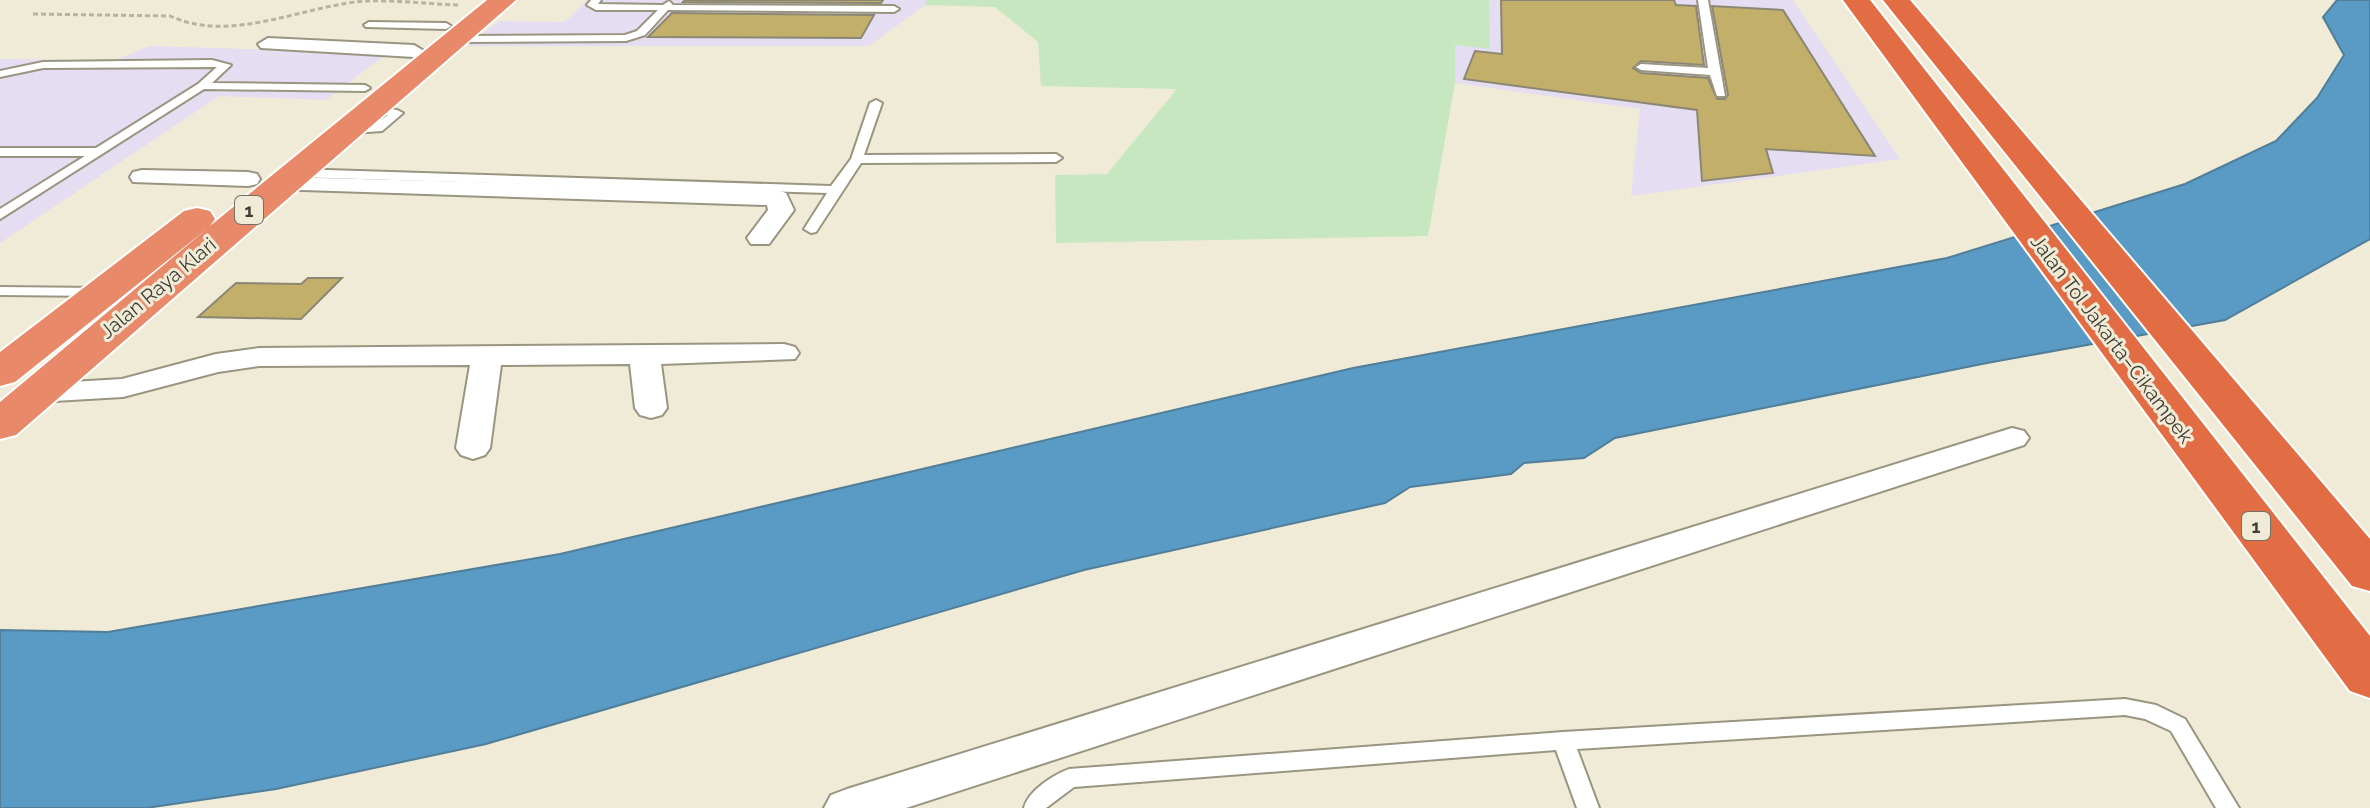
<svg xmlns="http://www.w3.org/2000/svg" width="2370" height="808" viewBox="0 0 2370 808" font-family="Raleway,sans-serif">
<rect width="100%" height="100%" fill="#f0ebd6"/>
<g fill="#e5ddf2">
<polygon points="587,0 927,0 925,5 869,46 467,46 499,21 565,22"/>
<polygon points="1489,0 1793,0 1900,159 1631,196 1640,109 1455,83 1455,45 1490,48"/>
<polygon points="149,46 388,53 326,100 219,96 0,243 0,59 116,60"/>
</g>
<polygon fill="#c7e7c1" points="927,0 1489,0 1490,49 1455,45 1455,83 1428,236 1056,243 1055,175 1107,174 1177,89 1041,86 1038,42 995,7 925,5"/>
<polygon fill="#599bc4" stroke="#517e99" stroke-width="2" points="2337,0 2370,0 2370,239 2225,320 1987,363 1615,438 1584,458 1524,463 1511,474 1410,487 1385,503 1084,570 486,744 276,789 146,808 0,808 0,630 108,632 560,554 1353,368 1947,258 2185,184 2276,141 2317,98 2344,55 2323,17"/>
<g fill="#c1af6a" stroke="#8c8774" stroke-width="2">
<polygon points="685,0 883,0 881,3 683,2"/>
<polygon points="1501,0 1674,0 1676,5 1696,6 1704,65 1641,61 1633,68 1641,73 1708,78 1717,99 1725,99 1728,95 1712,6 1783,10 1875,156 1766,149 1773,173 1702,181 1697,110 1464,79 1475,51 1502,54"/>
<polygon points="672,13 673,13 874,15 861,38 648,37"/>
<polygon points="308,278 342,278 301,319 198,317 236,283 301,284"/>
</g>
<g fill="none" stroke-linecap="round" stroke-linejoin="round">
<g stroke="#9a9581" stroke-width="4">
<g id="service">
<polygon points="591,0 601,0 598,4 663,5 669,1 673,5 894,6 899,9 894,12 668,10 645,35 626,41 454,42 449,39 454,36 625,35 637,31 658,10 596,10 587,5"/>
<polygon points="1698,0 1708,0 1725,96 1717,96 1710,75 1641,70 1636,67 1641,64 1708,68"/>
<polygon points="369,22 446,23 451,26 446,29 366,27 364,25"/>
<polygon points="212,60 231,65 212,83 365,85 370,88 365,91 204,89 0,219 0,209 85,156 0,156 0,148 96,148 198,84 217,67 43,68 0,77 0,71 43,62"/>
<polygon points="876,100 882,103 864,155 1056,154 1062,158 1056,162 861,163 816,232 811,233 804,229 827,193 295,177 289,173 295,169 831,186 851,159 870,103"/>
<path d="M371,106L397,110L403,113L382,131L338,134L336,132C354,121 367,132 388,115L367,111V107Z"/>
<polygon points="0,287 99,288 106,292 99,296 0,295"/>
<path d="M2125,699L2156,705L2185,719L2239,808H2216L2171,731L2145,719L2125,715L1577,749L1599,808H1577L1556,750L1074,787L1046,808H1024C1028,791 1053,775 1069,769L1563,732Z"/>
</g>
</g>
<g stroke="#9a9581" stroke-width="4">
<g id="minor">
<polygon points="268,38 414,45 424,51 414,57 261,48 258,44"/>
<polygon points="142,170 248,172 257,174 260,179 257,184 248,186 133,182 130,177 133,172"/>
<polygon points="281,177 777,190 786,193 794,210 769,244 751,244 747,238 768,210 767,205 272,189 269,184 272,179"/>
<polygon points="784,344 795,347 799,353 795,359 661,364 667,408 662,415 651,418 640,415 635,408 630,364 501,365 490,448 485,455 473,459 461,455 456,448 470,365 259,366 218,372 123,397 37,402 26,400 21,393 26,386 37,384 122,379 216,354 259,348"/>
<polygon points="2012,428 2024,431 2029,438 2024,445 906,808 824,808 831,795 847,789"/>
</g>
</g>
<g stroke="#fff" stroke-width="4">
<polygon id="trunk" points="487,0 516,0 16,435 0,439 0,402 208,228 15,382 0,386 0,352 184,211 197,208 210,211 215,219 210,226"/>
</g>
<g stroke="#fff" stroke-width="4">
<g id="motorway">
<polygon points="1843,0 1870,0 2370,636 2370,698 2350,691"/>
<polygon points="1883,0 1910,0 2370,539 2370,591 2352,586"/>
</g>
</g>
<path stroke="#b7b3a2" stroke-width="3" stroke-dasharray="5 3" stroke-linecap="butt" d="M33,14L170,16C231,44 302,6 365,1C396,0 429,4 459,5"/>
<use href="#service" fill="#fff" fill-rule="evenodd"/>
<use href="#minor" fill="#fff" fill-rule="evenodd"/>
<use href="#trunk" fill="#e88a6a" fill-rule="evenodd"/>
<use href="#motorway" fill="#e26d44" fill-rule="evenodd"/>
</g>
<g text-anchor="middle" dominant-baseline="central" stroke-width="6" stroke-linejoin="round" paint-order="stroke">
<g fill="#f0ebd6" stroke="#737065" stroke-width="2">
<rect x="235" y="196" width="28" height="28" rx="6"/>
<rect x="2242" y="512" width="28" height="28" rx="6"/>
</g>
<g font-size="18" font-weight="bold" fill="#3e3c34">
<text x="249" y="210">1</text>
<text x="2256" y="526">1</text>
</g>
<g font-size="20" fill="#3e3c34" stroke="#f0ebd6">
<text transform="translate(158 288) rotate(-40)">Jalan Raya Klari</text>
<text transform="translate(2112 339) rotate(53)">Jalan Tol Jakarta–Cikampek</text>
</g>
</g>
</svg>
